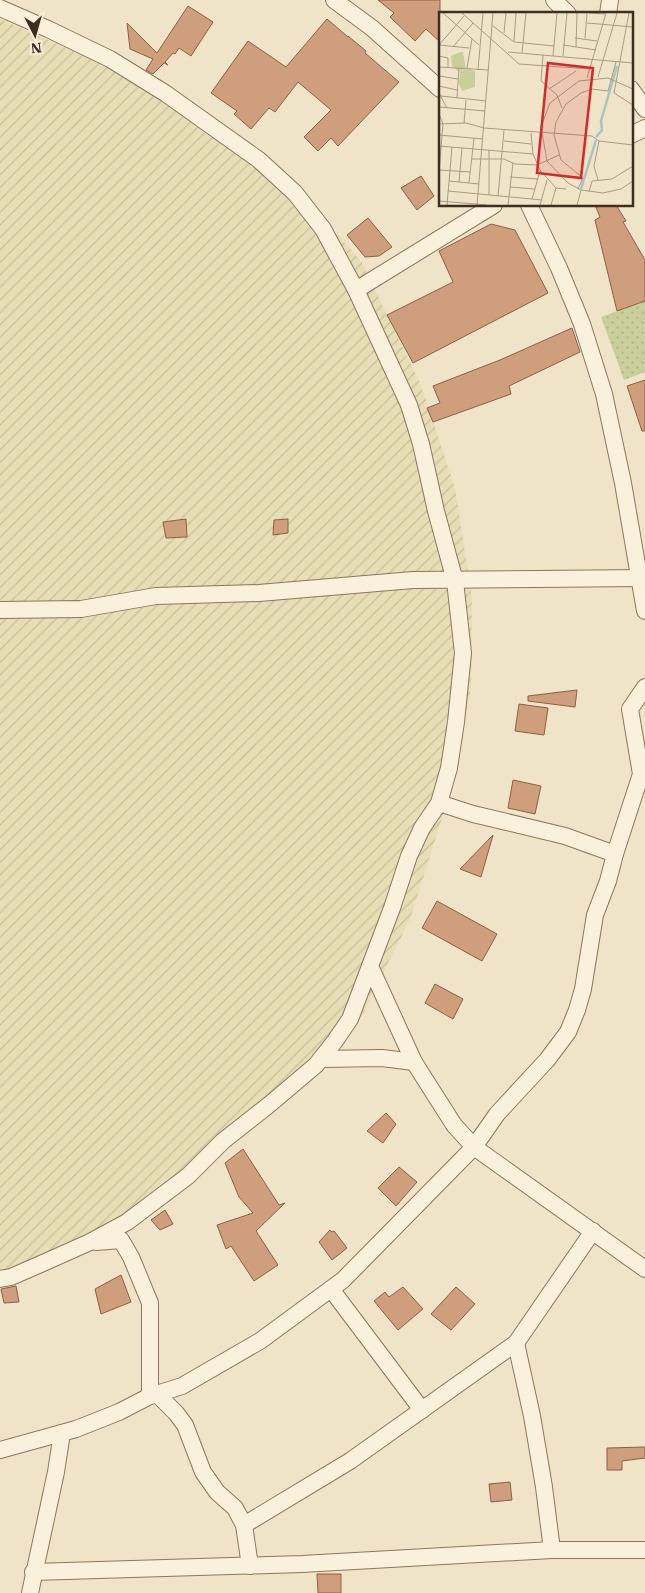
<svg xmlns="http://www.w3.org/2000/svg" width="645" height="1593" viewBox="0 0 645 1593" font-family="'IBM Plex Serif',serif">
<defs>
<pattern id="farmland-furrows" width="10" height="10" patternUnits="userSpaceOnUse" patternTransform="scale(1.25)"><rect width="10" height="10" fill="#e6deb5"/><path d="M-1 1l2-2M0 10L10 0M9 11l2-2" fill="none" stroke="#c6bf9b"/></pattern>
<pattern id="grass-dots" width="8" height="8" patternUnits="userSpaceOnUse" patternTransform="scale(1.25)"><rect width="8" height="8" fill="#c9cf9b"/><path d="M2 2h.1M6 6h.1" fill="none" stroke="#aeb285" stroke-width="1.8" stroke-linecap="round"/></pattern>
</defs>
<rect width="100%" height="100%" fill="#f0e4c8"/>
<polygon fill="url(#farmland-furrows)" points="0,19 119,71 278,168 361,261 421,385 455,488 472,598 471,687 454,781 410,919 361,1018 256,1122 123,1217 0,1273"/>
<polygon fill="url(#grass-dots)" points="645,301 645,372 624,380 601,317"/>
<g fill="#cf9f7d" stroke="#8d5f41">
<polygon points="378,0 440,0 440,42 426,29 415,41 390,17 394,13"/>
<polygon points="188,6 213,22 191,56 179,48 175,54 173,53 165,62 168,65 164,63 153,74 146,70 153,59 130,49 127,23 157,53"/>
<polygon points="327,19 348,37 348,36 366,51 365,53 399,82 338,146 331,138 318,151 304,137 331,110 298,82 275,112 269,108 251,129 234,114 237,111 211,93 248,41 286,67"/>
<polygon points="421,176 434,196 417,210 401,188"/>
<polygon points="595,205 616,205 626,221 623,222 645,260 645,301 617,311 595,220 600,217"/>
<polygon points="368,218 392,247 379,256 365,257 347,235"/>
<polygon points="491,224 515,230 548,293 413,363 387,315 453,282 439,251"/>
<polygon points="572,328 580,352 509,386 511,394 433,422 427,408 440,403 433,386 500,360"/>
<polygon points="645,380 645,431 642,431 627,386"/>
<polygon points="186,519 187,537 166,538 163,522"/>
<polygon points="288,519 288,533 273,535 274,520"/>
<polygon points="577,690 575,707 528,701 528,696"/>
<polygon points="519,704 548,708 544,735 515,731"/>
<polygon points="513,780 541,786 535,814 508,808"/>
<polygon points="493,835 481,877 460,869"/>
<polygon points="437,901 497,934 482,961 422,928"/>
<polygon points="435,984 463,999 453,1019 425,1003"/>
<polygon points="386,1113 396,1124 383,1143 367,1131"/>
<polygon points="243,1149 279,1205 285,1203 256,1231 278,1265 254,1281 231,1246 226,1249 217,1225 253,1213 239,1197 225,1163"/>
<polygon points="399,1167 417,1182 396,1206 378,1188"/>
<polygon points="165,1210 173,1224 160,1230 151,1220"/>
<polygon points="330,1230 332,1232 334,1231 347,1248 332,1260 319,1242"/>
<polygon points="121,1275 131,1302 101,1314 95,1289"/>
<polygon points="16,1286 19,1302 4,1303 1,1289"/>
<polygon points="403,1287 423,1309 398,1330 374,1301 385,1292 389,1297"/>
<polygon points="456,1287 475,1304 451,1330 431,1314"/>
<polygon points="645,1447 645,1458 622,1461 622,1470 607,1470 607,1448"/>
<polygon points="510,1482 512,1500 491,1502 489,1484"/>
<polygon points="317,1574 341,1574 341,1593 318,1593"/>
</g>
<g fill="none" stroke-linecap="round" stroke-linejoin="round">
<g stroke="#8d765c" stroke-width="18">
<g id="street">
<polyline points="334,0 372,28 440,89"/>
<polyline points="554,0 568,14"/>
<polyline points="0,8 48,29 110,59 165,93 259,160 295,193 323,229 356,290 409,405 421,444 436,511 455,581 463,653 456,722 449,768 439,803 422,828 409,856 392,908 350,1019 335,1041 316,1065 270,1104 223,1141 188,1176 127,1222 90,1242 43,1263 11,1277 0,1279"/>
<polyline points="608,14 610,0"/>
<polyline points="631,89 645,109"/>
<polyline points="631,135 645,128"/>
<polyline points="529,205 559,268 582,324 604,394 623,483 645,611"/>
<polyline points="356,290 494,205"/>
<polyline points="0,610 81,609 156,596 259,593 413,580 645,578"/>
<polyline points="439,803 473,814 565,836 615,854"/>
<polyline points="370,966 414,1062 454,1125 474,1147 645,1269"/>
<polyline points="321,1059 382,1058 414,1062"/>
<polyline points="96,1242 121,1240 131,1257 150,1303 150,1396"/>
<polyline points="331,1289 422,1410"/>
<polyline points="516,1343 532,1416 544,1487 552,1550"/>
<polyline points="157,1394 176,1413 185,1425 203,1472 217,1492 235,1508 244,1525 250,1566"/>
<polyline points="0,1450 76,1429 119,1412 150,1396 182,1386 260,1341 343,1280 474,1147 497,1114 547,1060 568,1032 577,1010 583,989 595,915 608,881 615,854 641,774 630,709 645,687"/>
<polyline points="244,1525 350,1461 516,1343 593,1231"/>
<polyline points="33,1572 302,1564 552,1550 645,1550"/>
<polyline points="30,1593 56,1472 62,1433"/>
</g>
</g>
<use href="#street" stroke="#faf1dc" stroke-width="16"/>
</g>
<g transform="translate(439 12)">
<rect width="194" height="194" fill="#f0e4c8"/>
<path d="M29,57L36,59V75L23,79L20,72L21,59Z" fill="#c9cf9b"/>
<path d="M21,40H24L27,57L19,59L13,54L12,44Z" fill="#c9cf9b"/>
<path fill="none" stroke="#a9c4bc" stroke-width="2.5" d="M157,125L163,118L162,109L178,54M142,177L157,128"/>
<path fill="none" stroke="#a89b85" stroke-width="1" d="M4,1L40,33M23,1L80,52L152,57M151,1L167,2M190,1L175,81L194,93M148,11L194,15M54,14L75,30L115,34M65,21L67,1M136,26L158,29M146,26L148,1M75,29L77,1M0,33L25,4M0,33L30,36M124,33L157,38M14,35L34,11M137,35L138,1M69,40L194,51M83,41L87,1M104,43L102,69L118,83L123,96M0,44L9,46V55M114,44L118,1M124,44L128,1M0,55L50,58M28,56L33,27M39,58L44,1M0,64L19,67M159,65L178,1M148,66L167,1M0,74L18,78M110,77L137,59M194,77L169,66L140,69L111,91L102,115L108,149L129,171L142,178L164,181L182,177L194,169M0,81L8,96M2,84L47,89M18,86L20,56M0,95L46,99M0,102L4,112L0,160M25,111L27,88M0,112L27,111L45,116L153,124L160,129L194,133M92,121L94,142L101,158L117,176L127,177M0,123L44,127M65,129L92,132M0,134L94,142M33,147H65L76,152L98,153L120,143M0,158L31,160M71,165L99,167M159,168L155,154L160,129M10,169L40,172M20,170L23,136M30,171L35,126M71,175L96,177M139,177L144,166L122,148L115,123L117,110L127,92L142,81L153,77L169,79L177,50M9,179L103,188M150,180L153,169L173,167L194,154M50,183V138M59,184L65,118M93,187L101,159M0,189L48,193M8,193L13,135M38,193L54,1M69,193L74,151M101,193L108,168M112,193L117,176M138,193L142,178"/>
<path fill="#d62828" fill-opacity="0.15" stroke="#d62828" stroke-width="2.5" d="M109,51L154,56L142,166L98,161Z"/>
<rect width="194" height="194" fill="none" stroke="#3d2e20" stroke-width="2.5"/>
</g>
<g transform="translate(35 35) rotate(174)" stroke="#f7eed8" stroke-width="4" paint-order="stroke">
<path d="M0-4L9 19L0 12L-9 19Z" fill="#3d2e20"/>
<text y="-8" font-size="14" font-weight="bold" text-anchor="middle" fill="#3d2e20">N</text>
</g>
</svg>
